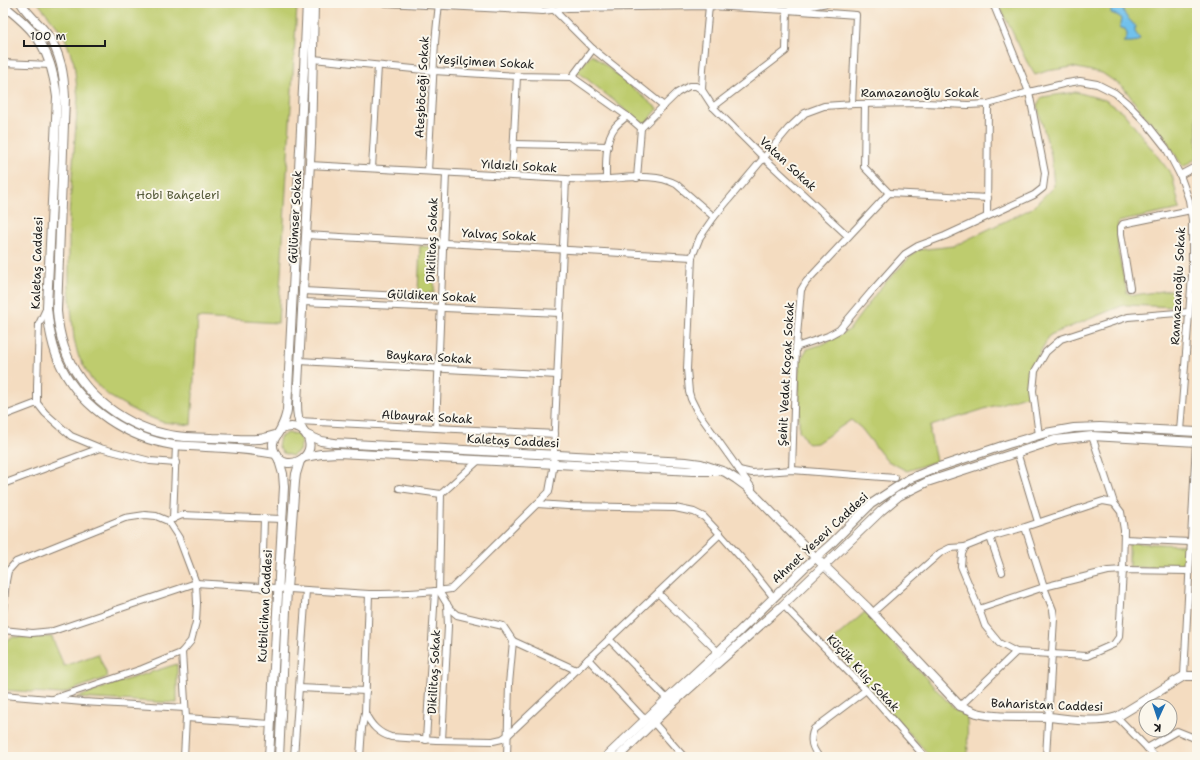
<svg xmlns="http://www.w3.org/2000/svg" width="1200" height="760" viewBox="0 0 1200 760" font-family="'Shantell Sans',sans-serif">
<rect width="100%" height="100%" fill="#fbf7ec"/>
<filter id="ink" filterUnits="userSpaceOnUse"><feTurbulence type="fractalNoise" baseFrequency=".025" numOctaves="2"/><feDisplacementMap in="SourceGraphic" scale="8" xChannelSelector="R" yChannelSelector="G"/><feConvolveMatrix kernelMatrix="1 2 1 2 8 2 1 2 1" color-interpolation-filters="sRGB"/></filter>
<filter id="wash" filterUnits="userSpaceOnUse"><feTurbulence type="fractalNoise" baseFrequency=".012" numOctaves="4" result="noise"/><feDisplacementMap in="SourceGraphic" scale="16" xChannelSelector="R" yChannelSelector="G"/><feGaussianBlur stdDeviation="0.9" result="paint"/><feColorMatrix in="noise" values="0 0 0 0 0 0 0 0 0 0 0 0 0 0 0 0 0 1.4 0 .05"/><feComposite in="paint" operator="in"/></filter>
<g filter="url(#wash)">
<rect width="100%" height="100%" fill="#f4dcc0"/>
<g fill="#becc6e" stroke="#6d7445">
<polygon points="38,3 296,3 297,6 278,323 198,318 191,425 162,422 137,412 109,396 91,379 78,355 74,339 69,287 69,216 78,98 74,63 64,35"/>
<polygon points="998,3 1197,3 1197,158 1183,167 1164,137 1143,114 1124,88 1102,73 1072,67 1047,71 1035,75 1027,62"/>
<polygon points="592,54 658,109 644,125 577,71"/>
<polygon points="1076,92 1105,100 1123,112 1172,175 1180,209 1118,222 1118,252 1127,293 1134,295 1177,289 1177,307 1124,305 1050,335 1036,359 1028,380 1028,395 931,426 930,433 936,461 907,471 886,460 861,428 851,420 817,443 808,444 799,430 799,362 807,349 823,344 849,330 880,288 917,250 954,246 1032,208 1054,186 1051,155 1037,105 1042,97"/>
<polygon points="420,246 436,247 434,293 418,293"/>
<polygon points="288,433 297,434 302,442 299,451 292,456 283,453 278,446 280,437"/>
<polygon points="1196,530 1197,530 1197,571 1194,571"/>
<polygon points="1129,543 1185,545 1184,568 1129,567"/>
<polygon points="865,612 948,702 956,710 967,716 968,757 931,757 828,644"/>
<polygon points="12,637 52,637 64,666 98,654 108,677 61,694 3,690 6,641"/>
<polygon points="177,664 177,703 76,698 116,683"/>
</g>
<path fill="#71c1ec" stroke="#466e84" d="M1119,3L1122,4C1124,18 1128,17 1135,26V32L1140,39L1138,41L1132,42H1123C1128,38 1128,35 1125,29L1121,28L1120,25L1121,19L1119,16L1111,13V5Z"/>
</g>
<g filter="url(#ink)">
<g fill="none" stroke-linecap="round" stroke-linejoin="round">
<g stroke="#887c6e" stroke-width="8">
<g id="street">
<polyline points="385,3 543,11 567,8 709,6 787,10 828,3"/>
<polyline points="553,9 593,49 664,106"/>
<polyline points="313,59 434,71 517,76 572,77 627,116 641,128"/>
<polyline points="3,63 51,65"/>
<polyline points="572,77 593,49"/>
<polyline points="702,90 703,69 709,6"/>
<polyline points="865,104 864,167 889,193"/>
<polyline points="713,107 786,51 787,10 856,15 852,104"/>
<polyline points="514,144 608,146"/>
<path d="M309,165L566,179C580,179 594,180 607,179C629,178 656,173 676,184L714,217"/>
<polyline points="372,168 378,66"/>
<polyline points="428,171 435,42 439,3"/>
<polyline points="1180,175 1197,166"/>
<polyline points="512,176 517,76"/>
<polyline points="637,178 641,128 677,93 689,86 696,86 702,90 713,107 764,158 848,236"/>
<path d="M606,179C606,164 605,139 615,127C618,123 623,120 627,116"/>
<polyline points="889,193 988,198"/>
<polyline points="987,216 988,104"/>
<polyline points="306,235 692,257"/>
<polyline points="1130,288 1121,234 1121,227 1123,224 1191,210"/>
<polyline points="303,291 441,298"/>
<polyline points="303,302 560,313"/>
<polyline points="47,307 39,324 37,386 37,403 45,413 71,436 100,448 150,461 176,463"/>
<polyline points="796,347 828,336 839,330 871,292 905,254 918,246 945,236 1034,195 1043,188 1045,173 1029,92 995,8 991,3"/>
<polyline points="299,361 557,375"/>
<polyline points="3,416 37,403"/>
<polyline points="298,421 555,434"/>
<polyline points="436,428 446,173"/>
<polyline points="1039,435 1033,391 1035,371 1046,352 1061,339 1128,317 1189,312"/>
<polyline points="1092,436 1114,503"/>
<polyline points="1017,452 1038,522"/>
<polyline points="739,470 752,473 792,470 895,478"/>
<polyline points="792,470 796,347 801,290 806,282 889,193"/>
<polyline points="3,484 100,448"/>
<polyline points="399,488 441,494 479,460"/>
<polyline points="752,488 697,411 691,399 689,392 687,369 692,257 700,237 714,217 788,129 805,113 824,106 854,104 925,103 968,105 988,104 1029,92 1067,83 1080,81 1097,84 1115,93 1127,103 1147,124 1166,148 1180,175 1189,200 1192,220 1192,275 1180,431"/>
<polyline points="537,504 568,506 675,508 694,512 704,517 720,534 750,568 774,598"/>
<polyline points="173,519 176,445"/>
<polyline points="168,521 182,515 282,519"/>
<polyline points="1025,527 1103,501 1114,503 1121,512 1124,530 1123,570 1108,571 1044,587 979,609 961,566 962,554 965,547 990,537 1025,527 1044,587 1053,610 1054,618 1046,757"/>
<polyline points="990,537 1002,572"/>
<polyline points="1124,539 1190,542"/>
<polyline points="262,588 264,518"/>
<polyline points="439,591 450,609 457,615 503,626 513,641 576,670"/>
<polyline points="439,591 441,494"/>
<polyline points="658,593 718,652"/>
<polyline points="783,605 866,690 925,757"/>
<polyline points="979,609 985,626 999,643 1016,652 1087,656 1114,644 1119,637 1123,570 1189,571"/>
<polyline points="3,612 6,581 8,571 16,562 125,518 145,515 156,516 168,521 179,538 196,583 197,603 196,622 191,641 181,653 142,669 53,699"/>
<polyline points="872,613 940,553 950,548 965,547"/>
<path d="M3,630L32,633L53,631L196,583L369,594C396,594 424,593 451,589L549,492L553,469L554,450L566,179"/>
<polyline points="609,639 667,699"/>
<polyline points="182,652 186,718 184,757"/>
<polyline points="588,659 645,720"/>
<polyline points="1184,676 1196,442"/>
<polyline points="299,688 366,691"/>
<polyline points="3,695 83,702 185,708"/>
<polyline points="960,706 1016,652"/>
<path d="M365,713C371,725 378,733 391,737L436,740L493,741L502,739L508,735L720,534"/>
<polyline points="1117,717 1156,757"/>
<polyline points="186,718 271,724"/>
<polyline points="653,722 684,757"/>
<polyline points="426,740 435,591"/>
<polyline points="442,740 448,626 447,604"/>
<polyline points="1147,748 1177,731 1197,739"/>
<polyline points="294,757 306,590"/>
<polyline points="360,757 362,728 365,713 369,594"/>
<polyline points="507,757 509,684 513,641"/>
<path d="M819,757C812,748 809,740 814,729L866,690"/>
</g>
</g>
<g stroke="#887c6e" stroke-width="10">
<g id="secondary">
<path d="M21,3C28,15 39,23 47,34C61,53 64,75 65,97L57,311C58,324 60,335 64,347C80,395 127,429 176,436C188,438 200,437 212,438C228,438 243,440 258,439C264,439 270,436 276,435"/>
<path d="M3,5C14,14 26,23 35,35C49,52 54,75 57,97L47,307C49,328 52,349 62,368C83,409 128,438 173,445C184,446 195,446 206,447C230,448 253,450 276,454"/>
<path d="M280,430C290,425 301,426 307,436C319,457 285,475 275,453C269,441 277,437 281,428C284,422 286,417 287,410L304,69L307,3"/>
<path d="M303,431C298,421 297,414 297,403L311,144L314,3"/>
<path d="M307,435L321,441L334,443L686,462L701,464L725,472L736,479L747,487L816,558L867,607L960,706C966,708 972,711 977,713C998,719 1027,716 1049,717C1071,719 1095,724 1117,717L1184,676H1197"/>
<polyline points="305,457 321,454 338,453 693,471 716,471"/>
<polyline points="269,757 284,487 283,474 278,457"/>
<polyline points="279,757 287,589 295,482 296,474 300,461"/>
<polyline points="606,757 667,699 718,652 806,566 830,545 871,504 909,479 936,468 1008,444 1046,433 1074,428 1100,427 1197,432"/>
<polyline points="618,757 673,703 783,605 881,511 899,496 927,482 1055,440 1092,436 1197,442"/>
</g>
</g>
<use href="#street" stroke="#fff" stroke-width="6"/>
<use href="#secondary" stroke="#fff" stroke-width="8"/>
</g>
</g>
<g text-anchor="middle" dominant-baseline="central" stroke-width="4" stroke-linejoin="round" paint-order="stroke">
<g font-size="12" fill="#1c1c1c" stroke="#fbf7ec">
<text transform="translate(486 62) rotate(3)">Yeşilçimen Sokak</text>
<text transform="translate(422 87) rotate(-87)">Ateşböceği Sokak</text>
<text x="920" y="93">Ramazanoğlu Sokak</text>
<text transform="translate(788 164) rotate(43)">Vatan Sokak</text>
<text transform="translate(519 166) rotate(3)">Yıldızlı Sokak</text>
<text transform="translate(295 217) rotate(-87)">Gülümser Sokak</text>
<text transform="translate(499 235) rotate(3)">Yalvaç Sokak</text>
<text transform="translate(432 240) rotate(-88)">Dikilitaş Sokak</text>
<text transform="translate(37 263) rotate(-88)">Kaletaş Caddesi</text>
<text transform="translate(1178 286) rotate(-87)">Ramazanoğlu Sokak</text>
<text transform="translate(432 296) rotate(3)">Güldiken Sokak</text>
<text transform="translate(429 357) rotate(3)">Baykara Sokak</text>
<text transform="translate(786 374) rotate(-87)">Şehit Vedat Koçak Sokak</text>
<text transform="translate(427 417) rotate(3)">Albayrak Sokak</text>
<text transform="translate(513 441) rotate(3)">Kaletaş Caddesi</text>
<text transform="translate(820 538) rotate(-43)">Ahmet Yesevi Caddesi</text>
<text transform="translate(265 606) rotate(-87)">Kutbilcihan Caddesi</text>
<text transform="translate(434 672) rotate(-87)">Dikilitaş Sokak</text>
<text transform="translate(863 673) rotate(47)">Küçük Kılıç Sokak</text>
<text transform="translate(1047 705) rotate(2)">Baharistan Caddesi</text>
</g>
<g font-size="12" fill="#555a39" stroke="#fbf7ec">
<text x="178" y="195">Hobi Bahçeleri</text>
</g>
</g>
<rect width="1200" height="760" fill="none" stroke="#fbf7ec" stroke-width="16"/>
<g transform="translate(1158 718) rotate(183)"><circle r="19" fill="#fbf7ec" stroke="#a29f99"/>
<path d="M0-3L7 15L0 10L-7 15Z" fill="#1f6fb2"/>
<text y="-6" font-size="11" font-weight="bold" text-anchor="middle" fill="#1c1c1c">K</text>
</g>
<path d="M24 40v6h81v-6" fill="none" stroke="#1c1c1c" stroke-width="2"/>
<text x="30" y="40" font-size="12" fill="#1c1c1c" stroke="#fbf7ec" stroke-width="3" paint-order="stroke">100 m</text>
</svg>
